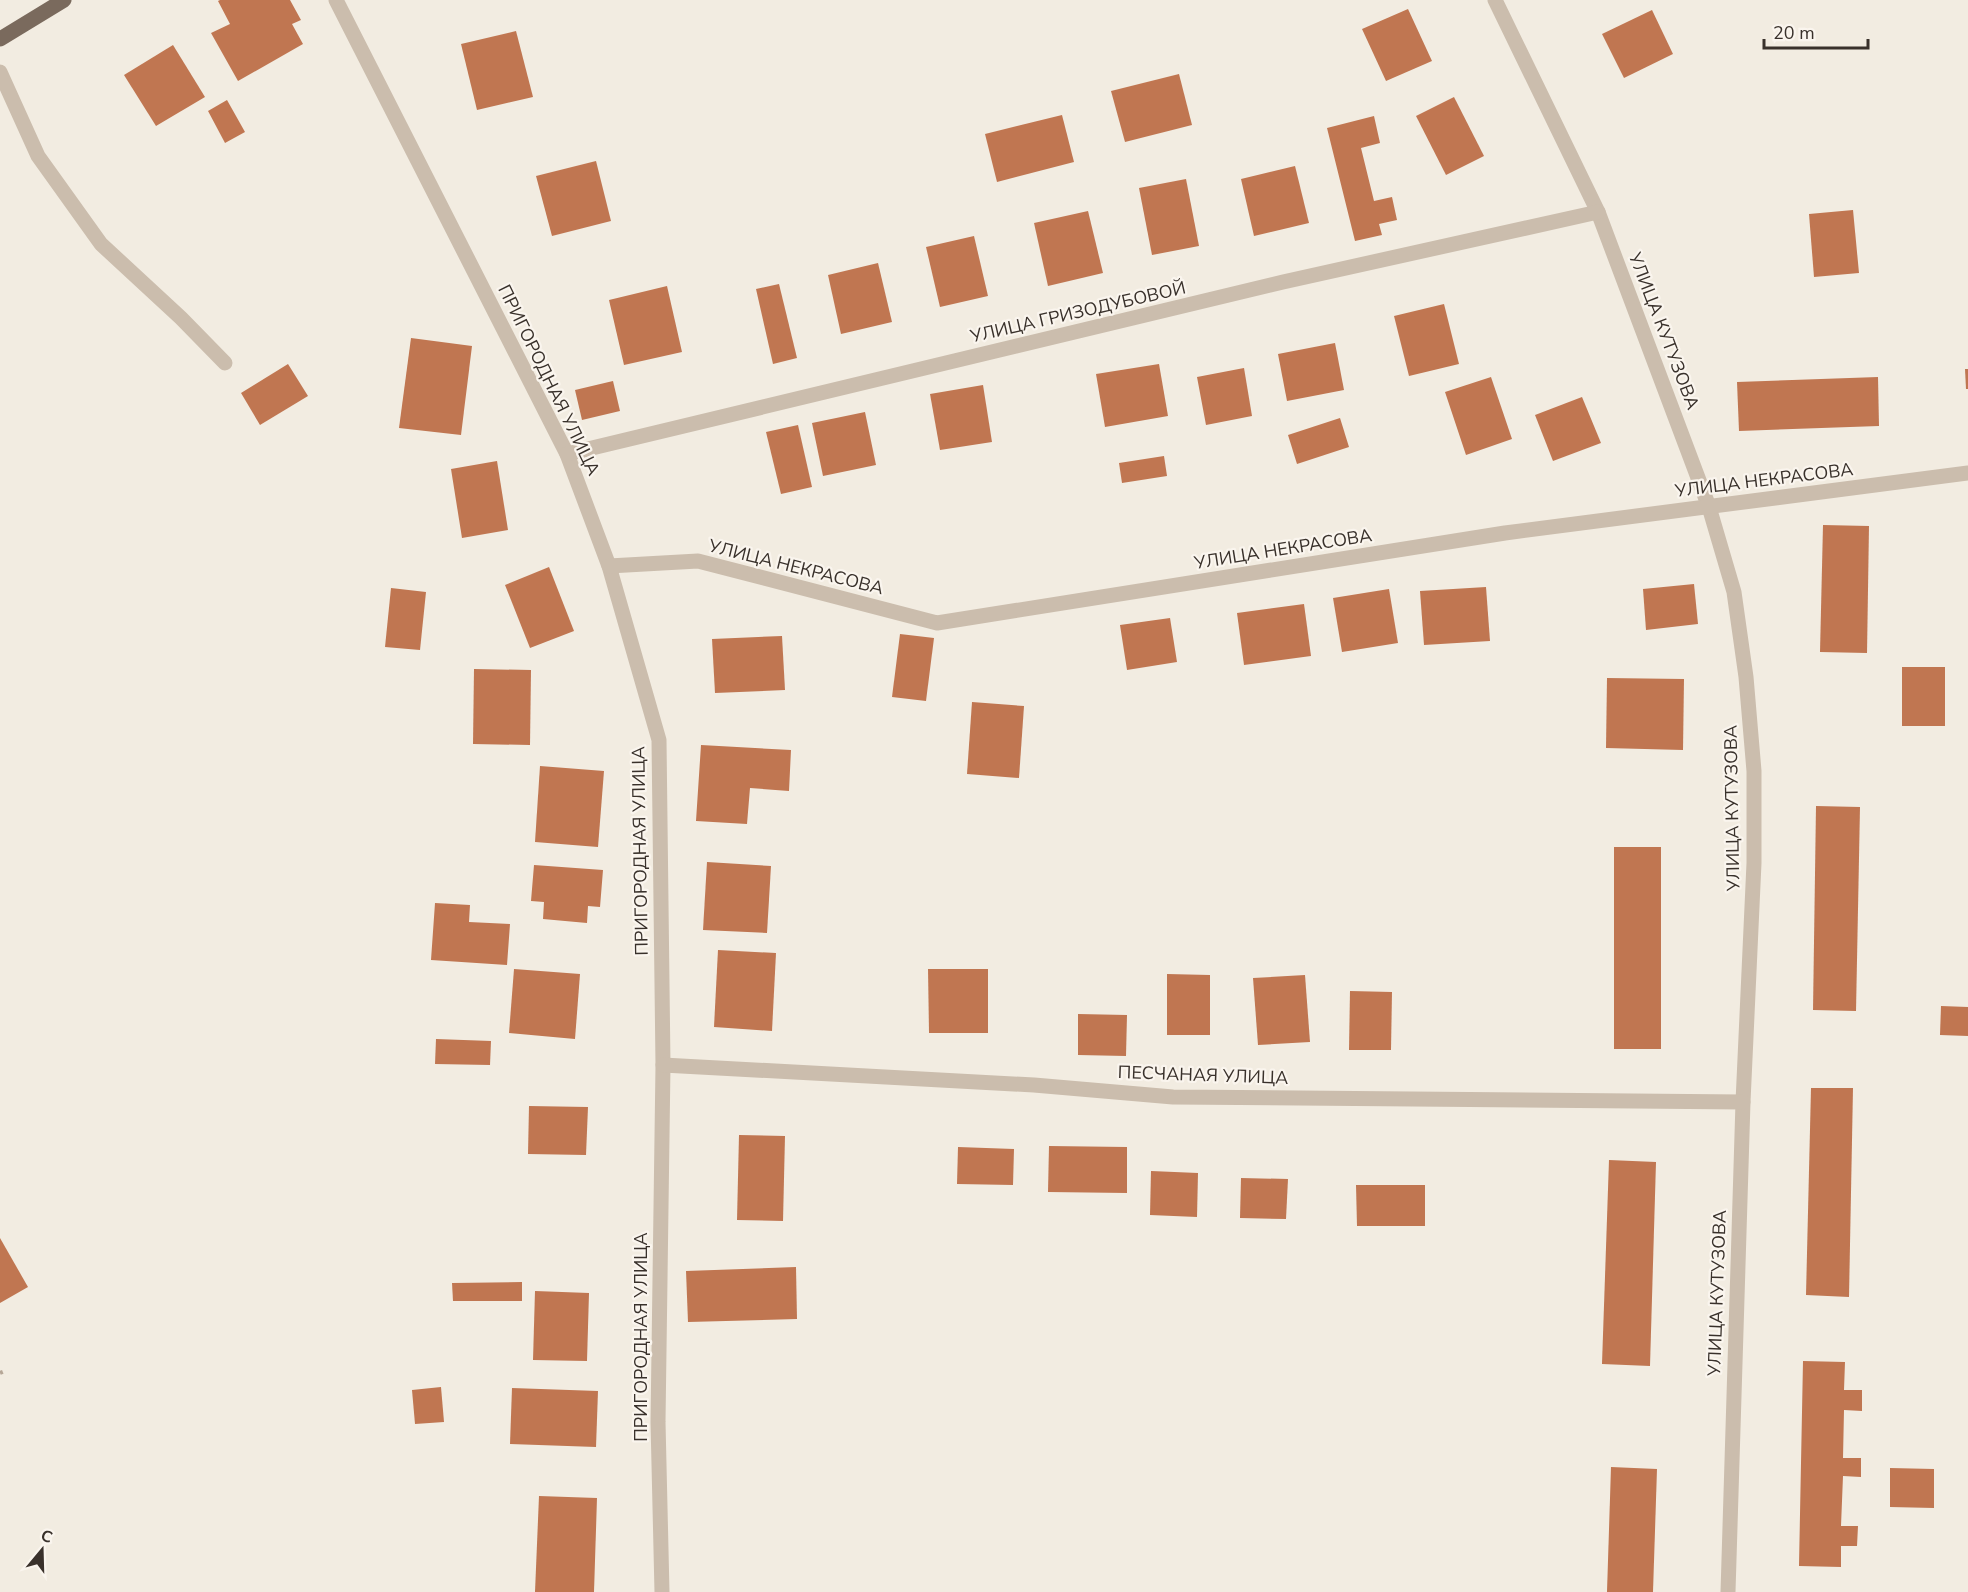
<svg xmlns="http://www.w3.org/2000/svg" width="1968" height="1592" viewBox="0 0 1968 1592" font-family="'Nunito Sans',sans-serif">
<rect width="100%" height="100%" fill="#f2ece1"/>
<g fill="#c07651">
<polygon points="220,0 290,0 301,20 292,24 303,44 238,81 211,33 230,24 218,1"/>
<polygon points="1408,9 1432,61 1386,81 1362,29"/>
<polygon points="1652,10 1673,54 1624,78 1602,34"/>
<polygon points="516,31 533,97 477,110 461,44"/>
<polygon points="173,45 205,97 156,126 124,75"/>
<polygon points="1179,74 1192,125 1125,142 1111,91"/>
<polygon points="1454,97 1484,156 1446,175 1416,116"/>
<polygon points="227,100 245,132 225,143 208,111"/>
<polygon points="1062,115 1074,162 997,182 985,134"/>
<polygon points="1374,116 1380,143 1361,148 1374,201 1392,197 1397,220 1379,224 1382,235 1355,241 1327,128"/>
<polygon points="596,161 611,221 552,236 536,176"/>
<polygon points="1295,166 1309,223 1254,236 1241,179"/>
<polygon points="1186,179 1199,246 1152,255 1139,188"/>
<polygon points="1853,210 1859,273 1814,277 1809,214"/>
<polygon points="1088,211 1103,273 1048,286 1034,223"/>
<polygon points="974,236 988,296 940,307 926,247"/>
<polygon points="878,263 892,322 841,334 828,275"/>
<polygon points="779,284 797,358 773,364 756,289"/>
<polygon points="667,286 682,352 624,365 609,300"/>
<polygon points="1444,304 1459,364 1409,376 1394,316"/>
<polygon points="411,338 472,346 461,435 399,428"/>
<polygon points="1335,343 1344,390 1287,401 1278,354"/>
<polygon points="288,364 308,396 260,425 241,393"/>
<polygon points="1159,364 1168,416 1105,427 1096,374"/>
<polygon points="1244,368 1252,416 1206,425 1197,377"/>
<polygon points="1965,369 1968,369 1968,389 1966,389"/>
<polygon points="1491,377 1512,439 1466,455 1445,392"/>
<polygon points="1878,377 1879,426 1739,431 1737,382"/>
<polygon points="613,381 620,411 582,420 575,390"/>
<polygon points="983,385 992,442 940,450 930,394"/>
<polygon points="1582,397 1601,443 1553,461 1535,415"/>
<polygon points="865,412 876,465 823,476 812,423"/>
<polygon points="1340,418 1349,447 1297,464 1288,435"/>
<polygon points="798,425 812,487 781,494 766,432"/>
<polygon points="1164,456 1167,476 1122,483 1119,463"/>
<polygon points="497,461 508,530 462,538 451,469"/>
<polygon points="1823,525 1869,526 1867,653 1820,652"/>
<polygon points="549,567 574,631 530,648 505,585"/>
<polygon points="1694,584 1698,624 1646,630 1643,589"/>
<polygon points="1486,587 1490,641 1424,645 1420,591"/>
<polygon points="391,588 426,592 420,650 385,647"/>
<polygon points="1389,589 1398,643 1342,652 1333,598"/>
<polygon points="1304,604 1311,656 1244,665 1237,613"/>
<polygon points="1170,618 1177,662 1127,670 1120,625"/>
<polygon points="900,634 934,638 926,701 892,697"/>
<polygon points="782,636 785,690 715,693 712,639"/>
<rect x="1902" y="667" width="43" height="59"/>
<polygon points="474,669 531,670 530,745 473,744"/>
<polygon points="1607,678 1684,679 1683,750 1606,748"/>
<polygon points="972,702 1024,706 1019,778 967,774"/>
<polygon points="701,745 791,750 789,791 750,788 747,824 696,821"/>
<polygon points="540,766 604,771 598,847 535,842"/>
<polygon points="1816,806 1860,807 1856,1011 1813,1010"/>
<rect x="1614" y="847" width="47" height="202"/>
<polygon points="707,862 771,866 767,933 703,930"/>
<polygon points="534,865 603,870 600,907 588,906 587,923 543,919 544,902 531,901"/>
<polygon points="435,903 470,905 469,922 510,924 507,965 431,960"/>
<polygon points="718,950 776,953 772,1031 714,1027"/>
<polygon points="514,969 580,974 575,1039 509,1033"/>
<polygon points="928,969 988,969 988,1033 929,1033"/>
<polygon points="1167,974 1210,975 1210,1035 1167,1035"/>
<polygon points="1305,975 1310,1042 1258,1045 1253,978"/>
<polygon points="1350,991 1392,992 1391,1050 1349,1050"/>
<polygon points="1941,1006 1968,1007 1968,1036 1940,1035"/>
<polygon points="1078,1014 1127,1015 1126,1056 1078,1055"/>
<polygon points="436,1039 491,1041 490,1065 435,1064"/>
<polygon points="1811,1088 1853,1088 1849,1297 1806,1295"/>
<polygon points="529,1106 588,1107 586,1155 528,1154"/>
<polygon points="739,1135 785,1136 783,1221 737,1220"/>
<polygon points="1049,1146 1127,1147 1127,1193 1048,1192"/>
<polygon points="958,1147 1014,1149 1013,1185 957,1184"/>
<polygon points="1609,1160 1656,1162 1650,1366 1602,1364"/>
<polygon points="1151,1171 1198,1173 1197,1217 1150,1215"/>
<polygon points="1241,1178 1288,1179 1286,1219 1240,1218"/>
<polygon points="1356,1185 1425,1185 1425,1226 1357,1226"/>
<polygon points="0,1238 28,1287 0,1303"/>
<polygon points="796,1267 797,1319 688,1322 686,1271"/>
<polygon points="522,1282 522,1301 453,1301 452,1283"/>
<polygon points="535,1291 589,1293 587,1361 533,1360"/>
<polygon points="1803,1361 1845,1362 1844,1390 1862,1390 1862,1411 1844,1410 1843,1458 1861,1458 1861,1477 1843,1476 1841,1526 1858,1526 1857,1546 1841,1546 1841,1567 1799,1566"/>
<polygon points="441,1387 444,1422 415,1424 412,1390"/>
<polygon points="512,1388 598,1391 596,1447 510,1444"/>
<polygon points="1611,1467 1657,1469 1653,1592 1607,1592"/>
<polygon points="1890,1468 1934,1469 1934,1508 1890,1507"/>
<polygon points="539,1496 597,1498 594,1592 535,1592"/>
</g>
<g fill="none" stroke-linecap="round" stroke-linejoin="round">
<polyline stroke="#b6a797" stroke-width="4" stroke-dasharray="3 3" stroke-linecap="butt" points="0,1373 5,1371"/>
<polyline stroke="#cbbdad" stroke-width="15" points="0,72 38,156 101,244 181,318 225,363"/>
<g stroke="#cbbdad" stroke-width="15">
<polyline points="336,0 567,454 609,566 659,740 663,1065 658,1422 662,1592"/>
<polyline points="1495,0 1598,212 1709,507 1734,592 1746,677 1754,771 1754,863 1743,1102 1728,1592"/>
<polyline points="567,454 1283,282 1598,212"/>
<polyline points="609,566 698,561 937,623 1505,533 1968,473"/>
<polyline points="663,1065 1034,1085 1173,1097 1743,1102"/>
</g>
<polyline stroke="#7a6a5d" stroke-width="15" points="0,39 64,0"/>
</g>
<g text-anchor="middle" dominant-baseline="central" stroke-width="4.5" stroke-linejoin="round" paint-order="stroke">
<g font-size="18" fill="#39312b" stroke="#faf5ee">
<text transform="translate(1078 312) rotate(-13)">УЛИЦА ГРИЗОДУБОВОЙ</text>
<text transform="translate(1664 331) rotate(69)">УЛИЦА КУТУЗОВА</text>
<text transform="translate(549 380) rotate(64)">ПРИГОРОДНАЯ УЛИЦА</text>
<text transform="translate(1764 480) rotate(-7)">УЛИЦА НЕКРАСОВА</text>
<text transform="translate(1283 549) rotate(-9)">УЛИЦА НЕКРАСОВА</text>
<text transform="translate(796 567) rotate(14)">УЛИЦА НЕКРАСОВА</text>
<text transform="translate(1732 808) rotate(-91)">УЛИЦА КУТУЗОВА</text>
<text transform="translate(640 851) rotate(-91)">ПРИГОРОДНАЯ УЛИЦА</text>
<text transform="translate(1203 1075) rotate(2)">ПЕСЧАНАЯ УЛИЦА</text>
<text transform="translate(1717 1293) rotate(-88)">УЛИЦА КУТУЗОВА</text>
<text transform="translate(641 1337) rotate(-90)">ПРИГОРОДНАЯ УЛИЦА</text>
</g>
</g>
<g transform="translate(42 1550) rotate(19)" stroke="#faf5ee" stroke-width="4.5" paint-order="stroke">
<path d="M0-4.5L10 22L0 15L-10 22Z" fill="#39312b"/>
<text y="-9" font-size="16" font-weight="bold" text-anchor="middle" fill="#39312b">С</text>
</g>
<path d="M1764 39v9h104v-9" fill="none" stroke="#39312b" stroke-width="3"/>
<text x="1773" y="39" font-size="18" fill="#39312b" stroke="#faf5ee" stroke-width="4.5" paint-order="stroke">20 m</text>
</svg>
